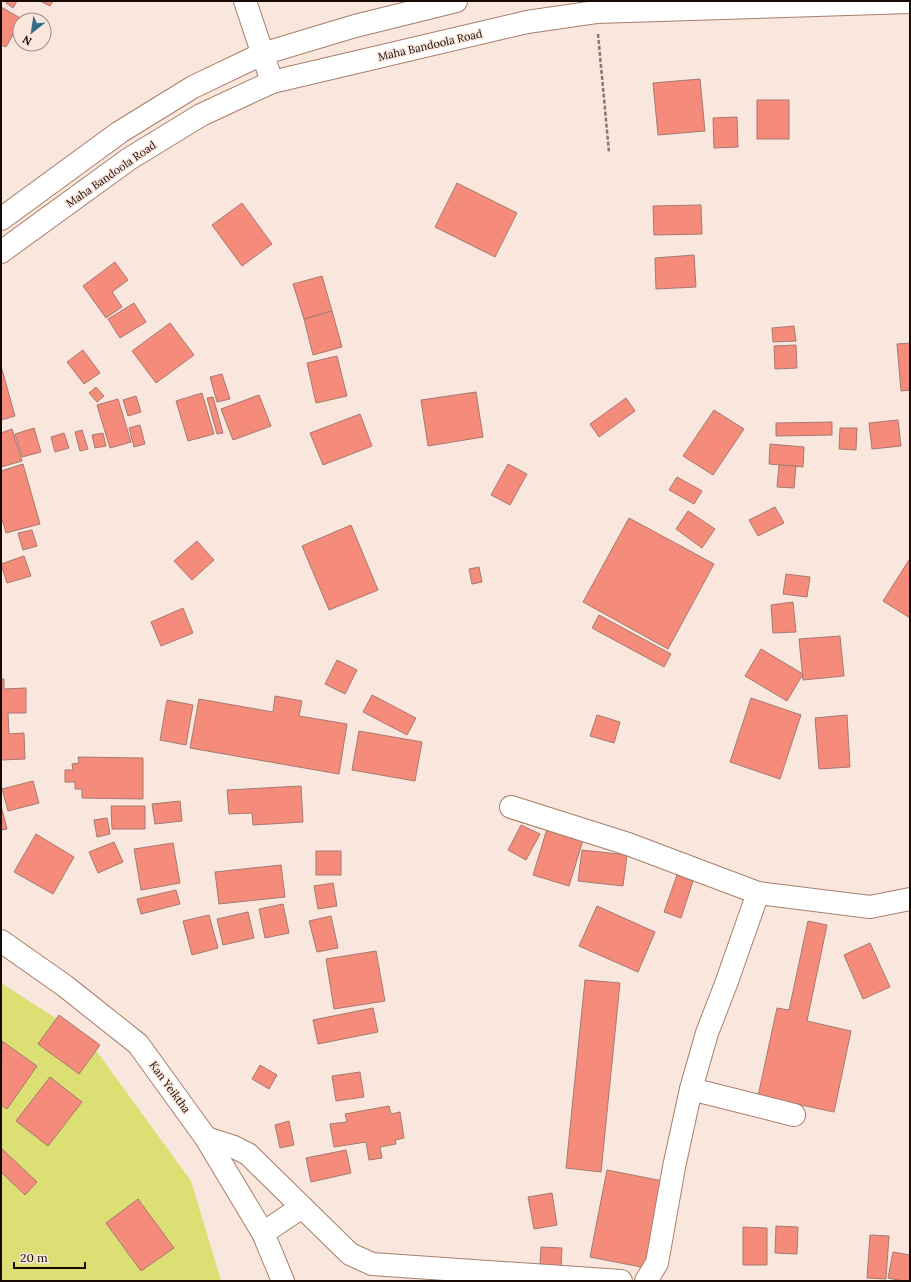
<svg xmlns="http://www.w3.org/2000/svg" width="911" height="1282" viewBox="0 0 911 1282" font-family="Lora,serif">
<rect width="100%" height="100%" fill="#f9e7dd"/>
<polygon fill="#dcdf74" points="1,983 87,1038 191,1181 221,1281 1,1281"/>
<g fill="#f58b7a" stroke="#a67971">
<polygon points="7,1 17,1 13,8 6,3"/>
<polygon points="40,1 53,1 50,6"/>
<polygon points="1,7 22,19 20,20 20,22 6,47 1,45"/>
<polygon points="700,79 705,131 658,135 653,83"/>
<rect x="757" y="100" width="32" height="39"/>
<polygon points="737,117 738,147 714,148 713,118"/>
<polygon points="457,183 517,213 495,257 435,227"/>
<polygon points="242,203 272,244 242,266 212,225"/>
<polygon points="701,205 702,234 654,235 653,206"/>
<polygon points="694,255 696,287 656,289 655,258"/>
<polygon points="115,262 128,280 112,292 122,307 106,318 83,286"/>
<polygon points="322,276 332,311 304,319 293,284"/>
<polygon points="134,303 146,322 120,338 108,319"/>
<polygon points="332,311 342,347 313,355 304,319"/>
<polygon points="170,323 194,355 156,383 132,351"/>
<polygon points="794,326 796,341 773,342 772,328"/>
<polygon points="910,343 910,390 901,391 897,344"/>
<polygon points="796,345 797,368 775,369 774,346"/>
<polygon points="83,350 100,373 84,384 67,362"/>
<polygon points="337,356 347,396 316,403 307,363"/>
<polygon points="1,366 15,416 1,420"/>
<polygon points="222,374 230,399 217,402 210,377"/>
<polygon points="96,387 104,396 97,402 89,393"/>
<polygon points="476,392 483,437 428,446 421,400"/>
<polygon points="202,393 214,434 188,441 176,401"/>
<polygon points="259,395 271,426 233,440 221,409"/>
<polygon points="136,396 141,412 128,416 123,400"/>
<polygon points="213,397 223,433 217,434 207,398"/>
<polygon points="626,398 635,411 599,437 590,424"/>
<polygon points="118,399 131,442 110,448 97,405"/>
<polygon points="714,410 744,429 713,475 683,456"/>
<polygon points="360,414 372,446 323,465 310,433"/>
<polygon points="898,420 901,446 872,449 869,423"/>
<polygon points="832,422 832,435 776,436 776,423"/>
<polygon points="140,425 145,444 134,447 129,428"/>
<polygon points="34,428 41,452 22,457 15,434"/>
<polygon points="840,428 857,428 856,450 839,449"/>
<polygon points="12,429 22,461 1,467 1,433"/>
<polygon points="82,430 88,449 80,451 75,432"/>
<polygon points="64,433 69,448 55,452 51,437"/>
<polygon points="103,433 106,446 95,448 92,435"/>
<polygon points="770,444 804,447 803,467 769,464"/>
<polygon points="23,464 40,524 6,533 1,515 1,471"/>
<polygon points="508,464 527,474 510,505 491,495"/>
<polygon points="779,465 796,466 794,488 777,487"/>
<polygon points="677,477 702,491 694,504 669,490"/>
<polygon points="775,507 784,523 758,536 749,520"/>
<polygon points="688,511 715,529 702,548 676,529"/>
<polygon points="629,518 714,564 668,649 583,602"/>
<polygon points="351,525 378,590 329,610 302,546"/>
<polygon points="32,530 37,546 23,550 18,533"/>
<polygon points="197,541 214,560 192,580 174,561"/>
<polygon points="24,556 31,576 7,583 1,564"/>
<polygon points="909,560 910,561 910,618 883,601"/>
<polygon points="479,567 482,582 472,584 469,569"/>
<polygon points="786,574 810,577 807,597 783,594"/>
<polygon points="793,602 796,632 773,633 771,605"/>
<polygon points="183,608 193,633 161,646 151,622"/>
<polygon points="599,615 671,654 664,667 592,628"/>
<polygon points="840,636 844,676 803,680 799,639"/>
<polygon points="761,649 803,674 787,701 745,676"/>
<polygon points="337,660 357,670 345,694 325,684"/>
<polygon points="1,679 4,679 4,689 26,688 26,713 8,713 9,734 24,733 25,759 1,760"/>
<polygon points="372,695 416,718 407,735 363,712"/>
<polygon points="275,696 302,701 299,716 347,724 339,774 190,748 199,699 273,712"/>
<polygon points="751,698 801,715 780,779 730,762"/>
<polygon points="167,700 193,705 186,745 160,740"/>
<polygon points="597,715 620,722 614,743 590,736"/>
<polygon points="847,715 850,767 819,769 815,718"/>
<polygon points="359,731 422,742 415,781 352,770"/>
<polygon points="78,757 143,758 143,799 82,798 82,789 75,789 75,782 65,782 65,770 73,770 72,764 79,763"/>
<polygon points="33,781 39,803 8,811 2,789"/>
<polygon points="301,786 303,822 253,825 252,813 229,814 227,790"/>
<polygon points="180,801 182,821 155,824 152,804"/>
<polygon points="1,806 7,829 1,830"/>
<polygon points="111,806 145,806 145,829 112,829"/>
<polygon points="107,818 110,834 97,837 94,820"/>
<polygon points="521,825 540,834 526,860 508,850"/>
<polygon points="547,829 583,840 569,886 533,875"/>
<polygon points="36,834 74,857 53,894 14,872"/>
<polygon points="114,842 123,862 98,873 89,852"/>
<polygon points="173,843 180,883 141,890 134,849"/>
<polygon points="582,850 627,855 623,886 578,881"/>
<rect x="316" y="851" width="25" height="24"/>
<polygon points="281,865 285,897 219,904 215,872"/>
<polygon points="677,875 693,881 681,918 664,912"/>
<polygon points="333,883 337,906 318,909 314,886"/>
<polygon points="176,890 180,904 141,914 137,899"/>
<polygon points="283,904 289,933 265,938 259,909"/>
<polygon points="597,906 655,932 638,972 579,946"/>
<polygon points="248,912 254,938 223,945 217,919"/>
<polygon points="209,915 218,948 192,955 183,921"/>
<polygon points="331,916 338,948 317,952 309,921"/>
<polygon points="808,921 827,925 807,1021 851,1031 834,1112 758,1096 777,1008 789,1010"/>
<polygon points="870,943 890,987 863,999 844,955"/>
<polygon points="376,951 385,1001 334,1009 326,959"/>
<polygon points="585,980 620,983 601,1172 566,1168"/>
<polygon points="373,1008 378,1032 318,1044 313,1020"/>
<polygon points="59,1015 100,1045 79,1074 38,1044"/>
<polygon points="2,1041 37,1066 7,1109 1,1105"/>
<polygon points="260,1065 277,1075 269,1089 252,1079"/>
<polygon points="360,1072 364,1097 336,1101 332,1076"/>
<polygon points="50,1077 82,1102 48,1146 16,1121"/>
<polygon points="389,1106 391,1114 400,1112 404,1138 395,1140 396,1144 380,1147 382,1158 369,1160 366,1142 334,1147 330,1124 347,1122 345,1114"/>
<polygon points="289,1121 294,1145 280,1148 275,1125"/>
<polygon points="1,1148 37,1182 25,1195 1,1172"/>
<polygon points="346,1150 351,1173 311,1182 306,1158"/>
<polygon points="607,1170 663,1181 646,1268 590,1257"/>
<polygon points="552,1193 557,1225 534,1229 528,1197"/>
<polygon points="138,1199 174,1248 141,1271 106,1223"/>
<polygon points="776,1226 798,1227 797,1254 775,1253"/>
<polygon points="743,1227 767,1228 767,1265 743,1265"/>
<polygon points="870,1235 889,1236 886,1279 867,1278"/>
<polygon points="541,1247 562,1248 561,1266 540,1264"/>
<polygon points="893,1252 910,1255 910,1281 903,1281 888,1278"/>
</g>
<g fill="none" stroke-linecap="round" stroke-linejoin="round">
<g stroke="#a77f6a" stroke-width="24">
<g id="minor">
<polyline points="245,1 272,82"/>
<polyline points="511,807 628,844 758,893 870,907 910,899"/>
<polyline points="1,941 65,986 138,1044 206,1138 263,1233 283,1281"/>
<polyline points="691,1089 707,1033 726,984 758,893"/>
<polyline points="206,1138 234,1147 248,1154 350,1254 372,1264 621,1281"/>
<polyline points="263,1233 302,1207"/>
<polyline points="646,1281 657,1263 674,1167 691,1089 794,1115"/>
</g>
</g>
<g stroke="#a77f6a" stroke-width="24">
<g id="major">
<polyline points="1,219 120,132 193,87 262,54 355,26 456,1"/>
<polyline points="1,252 129,159 201,115 272,82 527,22 596,12 910,2"/>
</g>
</g>
<polyline stroke="#87776f" stroke-width="2.5" stroke-dasharray="4 2" stroke-linecap="butt" points="598,34 609,152"/>
<use href="#minor" stroke="#fff" stroke-width="22"/>
<use href="#major" stroke="#fff" stroke-width="22"/>
</g>
<g text-anchor="middle" dominant-baseline="central" stroke-width="3" stroke-linejoin="round" paint-order="stroke">
<g font-size="11" fill="#170903" stroke="#f9e7dd">
<text transform="translate(430 45) rotate(-13)">Maha Bandoola Road</text>
<text transform="translate(111 174) rotate(-35)">Maha Bandoola Road</text>
<text transform="translate(170 1087) rotate(54)">Kan Yeiktha</text>
</g>
</g>
<rect width="911" height="1282" fill="none" stroke="#170903" stroke-width="4"/>
<g transform="translate(32 32) rotate(210)"><circle r="19" fill="#f9e7dd" stroke="#9f8e86"/>
<path d="M0-3L7 15L0 10L-7 15Z" fill="#356e87"/>
<text y="-6" font-size="11" font-weight="bold" text-anchor="middle" fill="#170903">N</text>
</g>
<path d="M14 1262v6h71v-6" fill="none" stroke="#170903" stroke-width="2"/>
<text x="20" y="1262" font-size="12" fill="#170903" stroke="#f9e7dd" stroke-width="3" paint-order="stroke">20 m</text>
</svg>
